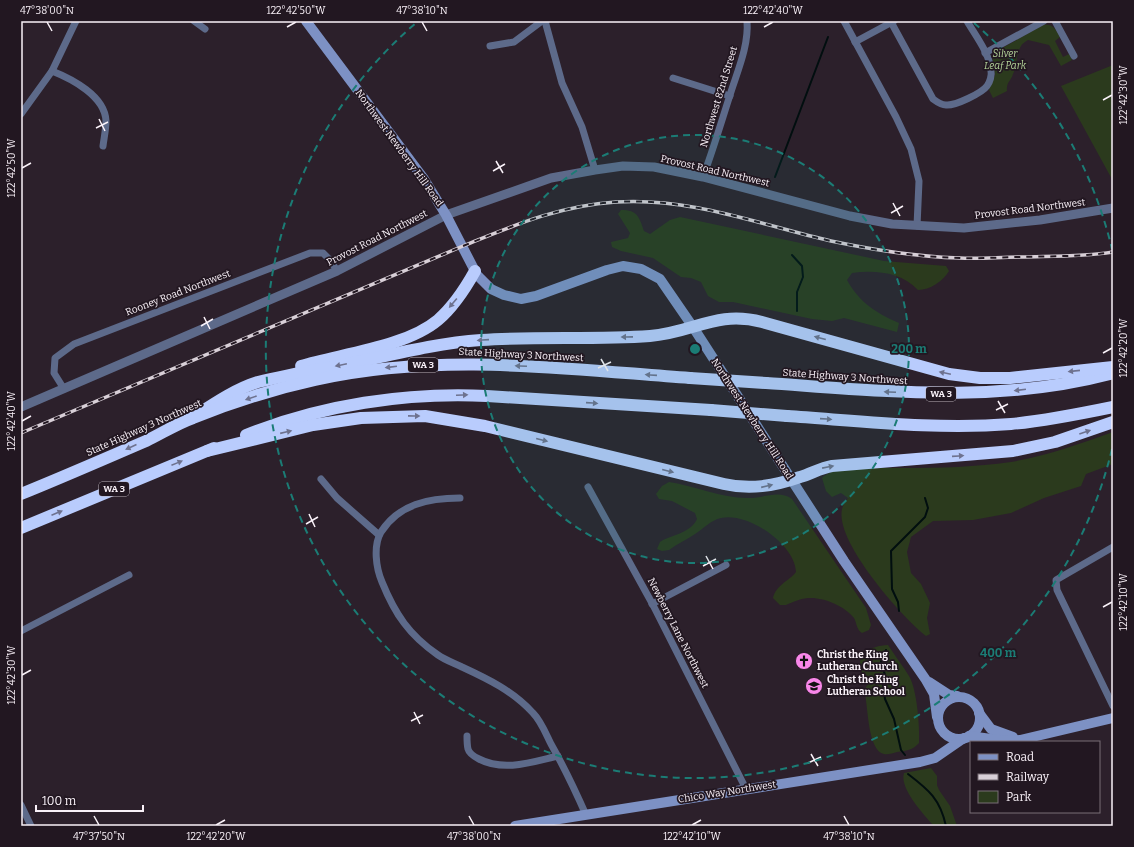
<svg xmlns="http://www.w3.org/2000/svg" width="1134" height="847" viewBox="0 0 1134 847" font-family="Bitter,serif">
<rect width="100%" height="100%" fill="#2c202b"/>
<g fill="#2b3a1d">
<path d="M1043,25C1053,23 1056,30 1060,37L1055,41L1063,57L1069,54L1072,60L1061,66L1049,45L1028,40C1014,47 1019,62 1013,74C1011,81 1006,82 1007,91L993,98L989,90L995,75L992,54Z"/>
<polygon points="1113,65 1113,181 1061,86"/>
<path d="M621,210C638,210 639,217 644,231L650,234L670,220L680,217L884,261L946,266L949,271C943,281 930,290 918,290C901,272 875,270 852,273L847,280C859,302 876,313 899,323L897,332L844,318L832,321L812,319L733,302H719L708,296L701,282L691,278L681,277L653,258L621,251L612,247L611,242L628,238L630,233L618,214Z"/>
<path d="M1113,432V464L1086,474L1081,486L1044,498L1011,513L973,520L933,521L911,537L907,552L911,573L921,584L930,603L927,618L930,634L926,636C903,618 830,537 843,506C844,503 847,500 848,498L841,493L832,497L826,491L822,478C836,463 885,469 905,468C940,468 976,467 1011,462C1046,456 1080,444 1113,432Z"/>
<path d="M669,482C695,486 721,498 747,498C763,499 778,489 792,499L866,608L871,625L869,630L862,633C856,629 857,623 854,618C845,606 823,597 809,598C801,598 793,602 786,605H780L773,598C776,585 789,581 796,572C795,544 748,512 721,518C711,520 703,529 695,534C686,540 677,544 669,550L662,551L657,549L660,542C672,534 690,534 697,519L695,513L672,501L659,499L656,494L662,486Z"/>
<path d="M888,645C895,656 903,666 909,676C917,689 920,728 919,743C913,750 906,751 897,752C893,753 888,755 884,754C868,751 868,708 865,694L866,687L871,681L869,677L863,675C853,654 870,646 888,645Z"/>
<path d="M931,768L937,776V785L939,790L950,806L957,826H934C924,815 899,788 904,773Z"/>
</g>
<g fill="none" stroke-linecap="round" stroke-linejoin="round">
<g stroke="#010e0f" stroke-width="2">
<polyline points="775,177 828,37"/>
<polyline points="792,255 802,266 803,277 797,292 797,311"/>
<polyline points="899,611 898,602 892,589 891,551 925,517 928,508 925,498"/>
<polyline points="886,650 881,662 885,675 883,685 885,699 894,719 901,750 905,755"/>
<path d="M908,774C929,790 940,799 946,826"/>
</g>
<g stroke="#5d6a8a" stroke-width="7">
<polyline points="194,21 205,29"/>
<polyline points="545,21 562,83 582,127 595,170"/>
<polyline points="844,21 896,117 911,149 919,181 917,226"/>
<polyline points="1055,21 1074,56"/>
<path d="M891,22L933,99C937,102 941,105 946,105C955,106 982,93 987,86C990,82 992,75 991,71C990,54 975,35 967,21"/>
<polyline points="855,42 894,21"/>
<polyline points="490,46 514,42 542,21"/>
<polyline points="985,53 1044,21"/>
<path d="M52,71C72,79 105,96 106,121C106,129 104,138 103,146"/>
<polyline points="673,78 730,96"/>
<polyline points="21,114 52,71 76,21"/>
<path d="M703,177C713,150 721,123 730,95C737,72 749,46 747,21"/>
<polyline points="64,389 54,373 55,358 74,344 310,253 323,253 331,261 337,271"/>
<polyline points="321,479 337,498 379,535"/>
<polyline points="588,487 653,605 746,789"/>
<path d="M460,498C429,498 399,504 381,532C373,546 376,568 382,582C395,614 409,635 438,655C445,660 454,663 462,667C488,679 513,691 533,713C541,721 546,734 551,744C564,767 575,790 586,815"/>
<polyline points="1113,547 1056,580 1057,590 1113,706"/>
<polyline points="652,604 726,565"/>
<polyline points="21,631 129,575"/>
<path d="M467,736C467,740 467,745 468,749C469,753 475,757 479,759C504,772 532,762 558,756"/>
<polyline points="21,805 31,826"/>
</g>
<polyline stroke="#5d6a8a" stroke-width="9" points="21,407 337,271 446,215 551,178 595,170 623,166 654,167 703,177 850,216 892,224 964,228 1040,220 1113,208"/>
<g stroke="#7d91c4" stroke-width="10">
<polyline points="306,21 424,179 446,215 477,275 491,289 504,295 521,299 536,296 607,270 623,266 641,269 660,279 693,327 844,561 926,680 934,694 937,717"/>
<polyline points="929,682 949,695 957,696"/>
<circle cx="959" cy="718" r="21"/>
<polyline points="979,713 991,729 1013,737"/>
<polyline points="969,736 1006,741 1020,740 1113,718"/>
<polyline points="515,826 920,762 935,758 964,738"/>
</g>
<g stroke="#b9ccfd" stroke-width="12">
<path d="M301,366C341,354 406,347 438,320C453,307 465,289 475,271"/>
<path d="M766,383C883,391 996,404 1110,374"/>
<path d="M787,416C861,421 937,430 1011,424C1045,421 1079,414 1113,407"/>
<path d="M192,418C212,405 235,389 258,382C289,374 322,369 353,363C395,354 438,343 481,340C537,336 594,340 650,336C693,333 716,310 762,322L949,374L980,378H1010L1113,367"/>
<path d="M246,435C321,405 406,392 487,396L711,410"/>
<path d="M207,451L313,425L361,418L425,416L485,426L724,484C750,490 774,486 800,477C811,474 820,468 832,466L1013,451L1055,442L1113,422"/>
<path d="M21,494C63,477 104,459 146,441C161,434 176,424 193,418C232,402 274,389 315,380C439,352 565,369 690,378"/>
<polyline points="21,528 214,448"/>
</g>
<g stroke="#d8cfd7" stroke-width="3.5">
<path id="rail" d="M21,433L463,246C515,225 558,206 616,202C690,197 761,225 831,241C874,250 917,257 960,258C980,259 1000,257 1020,257C1051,256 1082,257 1113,252"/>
</g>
<use href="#rail" stroke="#221721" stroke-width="2" stroke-dasharray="6" stroke-linecap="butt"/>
<g stroke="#b9ccfd" stroke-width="12">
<polyline points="690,378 766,383"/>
<polyline points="711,410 787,416"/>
</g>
</g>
<defs><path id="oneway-solid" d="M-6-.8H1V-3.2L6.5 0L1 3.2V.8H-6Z"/></defs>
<g fill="#6e728f">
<use href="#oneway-solid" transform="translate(453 303) rotate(130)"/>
<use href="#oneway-solid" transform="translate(627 337) rotate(179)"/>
<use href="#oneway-solid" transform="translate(820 338) rotate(-165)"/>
<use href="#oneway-solid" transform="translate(483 340) rotate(176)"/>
<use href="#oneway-solid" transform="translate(341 365) rotate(168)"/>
<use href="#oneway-solid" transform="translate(521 366) rotate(-177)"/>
<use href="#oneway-solid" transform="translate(391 367) rotate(173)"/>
<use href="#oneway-solid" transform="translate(1074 371) rotate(174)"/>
<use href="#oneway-solid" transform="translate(945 373) rotate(-168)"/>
<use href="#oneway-solid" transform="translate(651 375) rotate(-176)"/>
<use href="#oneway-solid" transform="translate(1020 390) rotate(173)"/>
<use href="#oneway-solid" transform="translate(890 392) rotate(-177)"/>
<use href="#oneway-solid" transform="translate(462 395) rotate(-2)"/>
<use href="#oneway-solid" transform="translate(251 398) rotate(161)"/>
<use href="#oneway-solid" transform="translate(592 403) rotate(4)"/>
<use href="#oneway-solid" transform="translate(414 416) rotate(1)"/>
<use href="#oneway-solid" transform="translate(826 419) rotate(4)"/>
<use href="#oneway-solid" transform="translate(286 432) rotate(-13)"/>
<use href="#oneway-solid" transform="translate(1085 432) rotate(-19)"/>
<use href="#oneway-solid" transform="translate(542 440) rotate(14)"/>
<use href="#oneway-solid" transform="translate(131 447) rotate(156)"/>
<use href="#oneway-solid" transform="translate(958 456) rotate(-4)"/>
<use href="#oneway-solid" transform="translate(177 463) rotate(-22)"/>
<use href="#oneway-solid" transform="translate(828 467) rotate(-11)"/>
<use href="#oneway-solid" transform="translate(668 471) rotate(14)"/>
<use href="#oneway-solid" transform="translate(767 486) rotate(-13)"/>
<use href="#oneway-solid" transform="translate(57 513) rotate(-23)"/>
</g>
<path fill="none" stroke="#faf2f9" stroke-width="1.5" d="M47,22L52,31M422,22L427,31M287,27L296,22M764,27L773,22M1103,100L1112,95M99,119L105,131M96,128L108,122M496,161L503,173M22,168L31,163M493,171L505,164M893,203L900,216M891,213L903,206M204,317L210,329M201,326L213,319M1103,353L1112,348M601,359L608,371M598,368L611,362M998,401L1005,413M996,410L1008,404M22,421L31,416M309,514L315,527M306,524L318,517M706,556L713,569M703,566L716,559M1103,607L1112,602M22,675L31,670M414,712L420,724M411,721L423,715M811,754L818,766M808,763L821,757M94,816L99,825M469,816L474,825M844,816L849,825M216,825L225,820M692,825L701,820"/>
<circle cx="695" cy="349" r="214" fill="#1b7c75" fill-opacity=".12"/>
<g fill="none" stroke="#1b7c75" stroke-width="2" stroke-dasharray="7 5">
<circle cx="695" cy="349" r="214"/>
<path d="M1112 449A429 429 0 1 1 416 23M974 23A429 429 0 0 1 1112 249"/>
</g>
<defs>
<g id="church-disc" transform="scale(0.9)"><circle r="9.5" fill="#f987e9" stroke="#221721"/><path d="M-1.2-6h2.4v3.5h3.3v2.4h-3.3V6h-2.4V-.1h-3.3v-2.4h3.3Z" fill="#111"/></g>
<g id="school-disc" transform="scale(0.9)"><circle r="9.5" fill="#f987e9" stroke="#221721"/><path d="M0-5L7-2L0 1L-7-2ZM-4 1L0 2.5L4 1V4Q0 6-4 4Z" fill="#111"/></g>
</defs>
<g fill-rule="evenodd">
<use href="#church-disc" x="804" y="661"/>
<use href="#school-disc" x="814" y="686"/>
</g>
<g text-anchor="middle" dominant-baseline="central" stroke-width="3.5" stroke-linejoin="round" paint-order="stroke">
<g fill="#221721" stroke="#b9b0b8" stroke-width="1">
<rect x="408" y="358" width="30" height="14" rx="3"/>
<rect x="926" y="387" width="30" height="14" rx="3"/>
<rect x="99" y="482" width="30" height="14" rx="3"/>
</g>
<g font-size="9" font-weight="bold" fill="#faf2f9">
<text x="423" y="365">WA 3</text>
<text x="941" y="394">WA 3</text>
<text x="114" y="489">WA 3</text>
</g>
<g font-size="10" font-style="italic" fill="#b5d59a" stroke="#221721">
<text x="1005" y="54">Silver<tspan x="1005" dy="12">Leaf Park</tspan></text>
</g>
<g font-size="10" fill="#faf2f9" stroke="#221721">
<text transform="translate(719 97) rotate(-73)">Northwest 82nd Street</text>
<text transform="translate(399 148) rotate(54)">Northwest Newberry Hill Road</text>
<text transform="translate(715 171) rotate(13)">Provost Road Northwest</text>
<text transform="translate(1030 209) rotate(-7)">Provost Road Northwest</text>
<text transform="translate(377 238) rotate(-27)">Provost Road Northwest</text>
<text transform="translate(178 293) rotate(-21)">Rooney Road Northwest</text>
<text transform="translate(521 355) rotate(3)">State Highway 3 Northwest</text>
<text transform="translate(845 377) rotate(4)">State Highway 3 Northwest</text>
<text transform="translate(752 419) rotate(57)">Northwest Newberry Hill Road</text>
<text transform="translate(144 428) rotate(-24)">State Highway 3 Northwest</text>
<text transform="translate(678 633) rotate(63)">Newberry Lane Northwest</text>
<text transform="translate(727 792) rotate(-9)">Chico Way Northwest</text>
</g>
<g font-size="10" font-weight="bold" fill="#faf2f9" stroke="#221721" text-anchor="start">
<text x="817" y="655">Christ the King<tspan x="817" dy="12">Lutheran Church</tspan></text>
<text x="827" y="680">Christ the King<tspan x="827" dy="12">Lutheran School</tspan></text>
</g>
</g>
<circle cx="695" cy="349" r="6" fill="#1b7c75" stroke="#221721" stroke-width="2"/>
<g font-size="12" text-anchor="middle" font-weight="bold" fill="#1b7c75" stroke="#221721" stroke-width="3.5" stroke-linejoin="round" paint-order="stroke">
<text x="909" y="353">200 m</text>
<text x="998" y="657">400 m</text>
</g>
<rect width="1134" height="847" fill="none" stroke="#221721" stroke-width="44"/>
<rect x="970" y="741" width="130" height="72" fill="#221721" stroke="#786f77"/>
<rect x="978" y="754" width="20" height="6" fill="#7d91c4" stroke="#786f77"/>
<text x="1006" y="761" font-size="12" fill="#faf2f9">Road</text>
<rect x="978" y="774" width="20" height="6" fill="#d8cfd7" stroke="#786f77"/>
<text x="1006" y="781" font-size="12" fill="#faf2f9">Railway</text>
<rect x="978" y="791" width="20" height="12" fill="#2b3a1d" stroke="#786f77"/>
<text x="1006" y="801" font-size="12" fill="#faf2f9">Park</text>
<path d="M36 805v6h107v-6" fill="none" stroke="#faf2f9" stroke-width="2"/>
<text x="42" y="805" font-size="12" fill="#faf2f9" stroke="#221721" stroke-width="3" paint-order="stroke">100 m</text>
<rect x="22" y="22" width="1090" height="803" fill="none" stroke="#faf2f9" stroke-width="1.5"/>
<g font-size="10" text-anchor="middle" fill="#faf2f9">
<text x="47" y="14">47°38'00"N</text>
<text x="296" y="14">122°42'50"W</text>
<text x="422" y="14">47°38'10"N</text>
<text x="773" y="14">122°42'40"W</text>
<text transform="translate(1123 95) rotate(-90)" y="4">122°42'30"W</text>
<text transform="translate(11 168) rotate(-90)" y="4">122°42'50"W</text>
<text transform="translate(1123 348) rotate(-90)" y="4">122°42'20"W</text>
<text transform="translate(11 421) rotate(-90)" y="4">122°42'40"W</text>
<text transform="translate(1123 602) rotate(-90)" y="4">122°42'10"W</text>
<text transform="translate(11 675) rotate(-90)" y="4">122°42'30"W</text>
<text x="99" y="840">47°37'50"N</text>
<text x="216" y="840">122°42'20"W</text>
<text x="474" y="840">47°38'00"N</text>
<text x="692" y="840">122°42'10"W</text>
<text x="849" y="840">47°38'10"N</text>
</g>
</svg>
